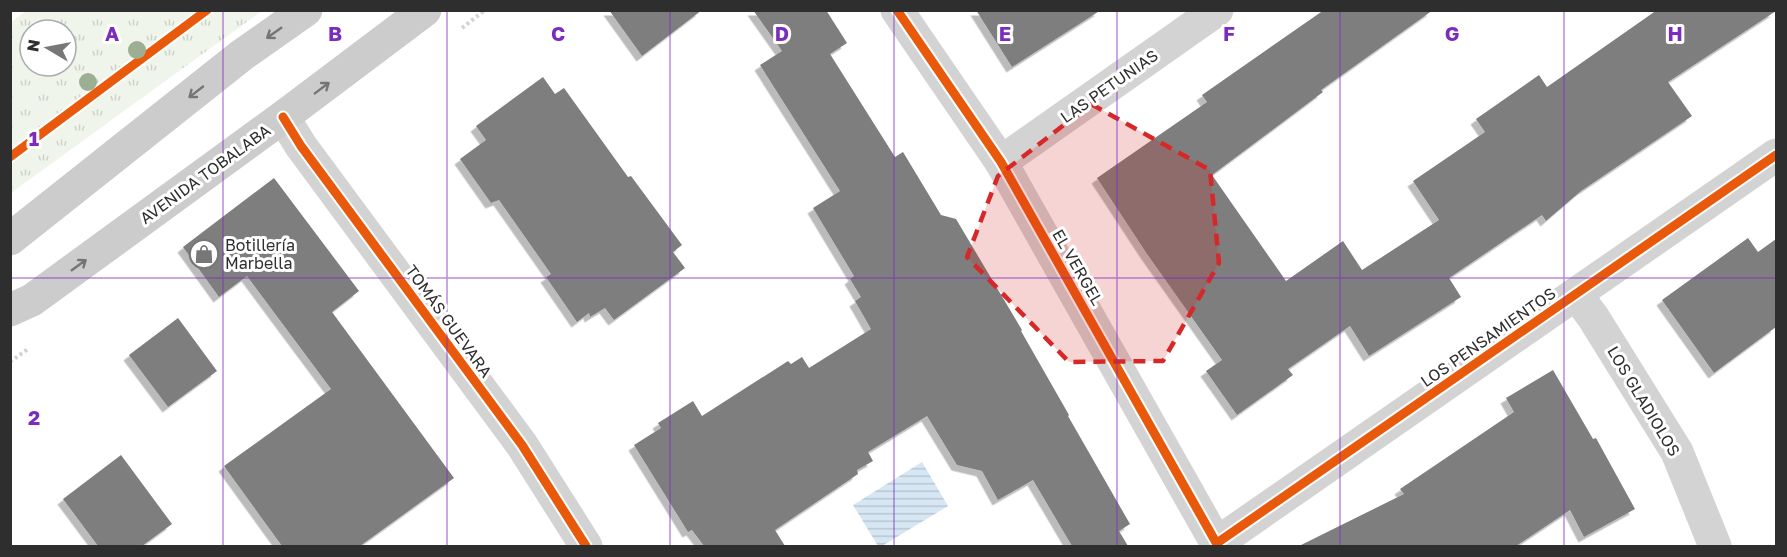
<svg xmlns="http://www.w3.org/2000/svg" width="1787" height="557" viewBox="0 0 1787 557" font-family="'Golos Text',sans-serif">
<defs>
<pattern id="grass-tufts" width="24" height="20" patternUnits="userSpaceOnUse" patternTransform="scale(1.5)"><rect width="24" height="20" fill="#f0f5eb"/><path d="M3 7l-1-3M5 7V3M7 7l1-3M15 17l-1-3M17 17v-4M19 17l1-3" fill="none" stroke="#ced2ca"/></pattern>
<pattern id="water-rules" width="6" height="5" patternUnits="userSpaceOnUse" patternTransform="scale(1.5)"><rect width="6" height="5" fill="#d6e6f3"/><path d="M0 2.5h6" fill="none" stroke="#b8c6d1"/></pattern>
<filter id="shadow"><feDropShadow dx="-5.5" dy="5.5" stdDeviation="0" flood-color="#0004"/></filter>
</defs>
<rect width="100%" height="100%" fill="#fff"/>
<path fill="url(#grass-tufts)" fill-rule="evenodd" d="M27,10L262,11L11,193L10,23ZM30,30H66V66H30Z"/>
<polygon fill="url(#water-rules)" points="922,462 948,506 882,546 878,546 853,505"/>
<g fill="#7e7e7e" filter="url(#shadow)">
<polygon points="609,10 702,10 642,56"/>
<polygon points="753,10 826,10 847,43 830,54 895,157 903,152 941,215 956,219 1022,330 1021,331 1069,415 1068,416 1130,524 1119,531 1128,546 1072,546 1033,480 998,500 982,471 957,465 927,416 868,452 873,461 857,470 858,474 775,530 785,546 704,546 692,530 688,532 634,445 661,428 658,423 693,401 702,416 788,361 791,364 802,357 809,368 871,329 855,301 861,297 850,279 854,276 813,208 840,191 760,65 782,51"/>
<polygon points="976,10 1101,10 1012,67"/>
<polygon points="1324,10 1433,10 1321,90 1323,92 1212,175 1286,281 1343,241 1362,270 1439,220 1413,181 1485,132 1476,119 1539,75 1547,87 1657,10 1776,11 1668,82 1692,116 1581,191 1546,221 1542,215 1449,278 1461,297 1369,356 1350,326 1288,369 1293,375 1237,415 1206,371 1222,360 1147,254 1097,178 1207,102 1202,95"/>
<polygon points="543,77 555,94 564,88 628,177 631,176 682,245 673,252 685,268 614,320 605,308 590,317 589,313 577,322 546,277 551,274 499,200 491,203 460,159 486,140 476,126"/>
<polygon points="274,178 359,291 332,312 454,478 360,546 282,546 224,466 331,389 247,276 219,297 183,247"/>
<polygon points="1748,238 1758,252 1776,239 1776,327 1714,373 1662,300"/>
<polygon points="178,318 217,371 168,407 129,355"/>
<polygon points="1553,370 1593,439 1596,438 1635,509 1584,537 1570,510 1516,546 1299,546 1404,494 1400,489 1514,412 1506,398"/>
<polygon points="121,455 172,524 142,546 98,546 63,499"/>
</g>
<g fill="none" stroke-linecap="round" stroke-linejoin="round">
<g stroke="#d3d3d3" stroke-width="4" stroke-dasharray="3 3" stroke-linecap="butt">
<polyline points="462,28 485,10"/>
<polyline points="10,362 29,348"/>
</g>
<g stroke="#d3d3d3" stroke-width="33">
<polyline points="897,10 1001,162 1218,546"/>
<polyline points="283,117 301,146 522,445 586,546"/>
<polyline points="1001,162 1217,10"/>
<polyline points="1576,294 1593,317 1677,452 1715,546"/>
<polyline points="1217,543 1776,155"/>
</g>
<g stroke="#ccc" stroke-width="33">
<polyline points="10,239 242,55 306,10"/>
<polyline points="10,310 32,300 283,117 425,10"/>
</g>
<g stroke="#fff" stroke-width="13">
<g id="cycleway">
<polyline points="897,10 1001,162 1218,546"/>
<polyline points="283,117 301,146 522,445 586,546"/>
<polyline points="10,157 207,10"/>
<polyline points="1217,543 1776,155"/>
</g>
</g>
<use href="#cycleway" stroke="#e8590c" stroke-width="9"/>
</g>
<g fill="#9daf92">
<circle cx="137" cy="50" r="9"/>
<circle cx="88" cy="82" r="9"/>
</g>
<defs><path id="oneway-shaft" d="M-6 0H5M1.5-3L5.5 0L1.5 3" fill="none" stroke-width="1.6" stroke-linecap="round" stroke-linejoin="round" transform="scale(1.5)"/></defs>
<g stroke="#757575">
<use href="#oneway-shaft" transform="translate(274 33) rotate(145)"/>
<use href="#oneway-shaft" transform="translate(322 88) rotate(-37)"/>
<use href="#oneway-shaft" transform="translate(196 92) rotate(142)"/>
<use href="#oneway-shaft" transform="translate(79 265) rotate(-36)"/>
</g>
<path fill="#d62828" fill-opacity="0.2" stroke="#d62828" stroke-width="4.5" stroke-dasharray="12 8" stroke-linejoin="round" d="M1091,104L1210,170L1219,263L1163,361L1069,362L967,257L998,176Z"/>
<path fill="none" stroke="#7b2cbf" stroke-width="1.5" stroke-opacity="0.55" d="M223,10V546M447,10V546M670,10V546M894,10V546M1117,10V546M1340,10V546M1564,10V546M10,278H1776"/>
<defs>
<g id="shop-ring" transform="scale(1.5)"><circle r="9.5" fill="#fff" stroke="#777" stroke-width="1.5"/><path d="M-5-2.5h2.3a2.7 3.5 0 0 1 5.4 0H5L5.5 6h-11ZM-1.5-2.5h3a1.5 2.3 0 0 0-3 0Z" fill="#777"/></g>
</defs>
<g fill-rule="evenodd">
<use href="#shop-ring" x="204" y="254"/>
</g>
<g text-anchor="middle" dominant-baseline="central" stroke-width="6" stroke-linejoin="round" paint-order="stroke">
<g font-size="16" fill="#2e2e2e" stroke="#fff">
<text transform="translate(1109 86) rotate(-35)">LAS PETUNIAS</text>
<text transform="translate(205 174) rotate(-36)">AVENIDA TOBALABA</text>
<text transform="translate(1078 267) rotate(60)">EL VERGEL</text>
<text transform="translate(449 321) rotate(54)">TOMÁS GUEVARA</text>
<text transform="translate(1488 337) rotate(-35)">LOS PENSAMIENTOS</text>
<text transform="translate(1644 401) rotate(59)">LOS GLADIOLOS</text>
</g>
<g font-size="16" fill="#2e2e2e" stroke="#fff" text-anchor="start">
<text x="225" y="245">Botillería<tspan x="225" dy="18">Marbella</tspan></text>
</g>
</g>
<g font-size="20" text-anchor="middle" font-weight="bold" fill="#7b2cbf" stroke="#fff" stroke-width="6" stroke-linejoin="round" paint-order="stroke">
<text x="112" y="41">A</text>
<text x="335" y="41">B</text>
<text x="558" y="41">C</text>
<text x="782" y="41">D</text>
<text x="1005" y="41">E</text>
<text x="1229" y="41">F</text>
<text x="1452" y="41">G</text>
<text x="1675" y="41">H</text>
<text x="34" y="146">1</text>
<text x="34" y="425">2</text>
</g>
<rect width="1787" height="557" fill="none" stroke="#2e2e2e" stroke-width="24"/>
<g transform="translate(48 48) rotate(280)"><circle r="28" fill="#ffffff" stroke="#ababab" stroke-width="1.5"/>
<path d="M0-4.5L10 22L0 15L-10 22Z" fill="#777777"/>
<text y="-9" font-size="16" font-weight="bold" text-anchor="middle" fill="#2e2e2e">N</text>
</g>
</svg>
